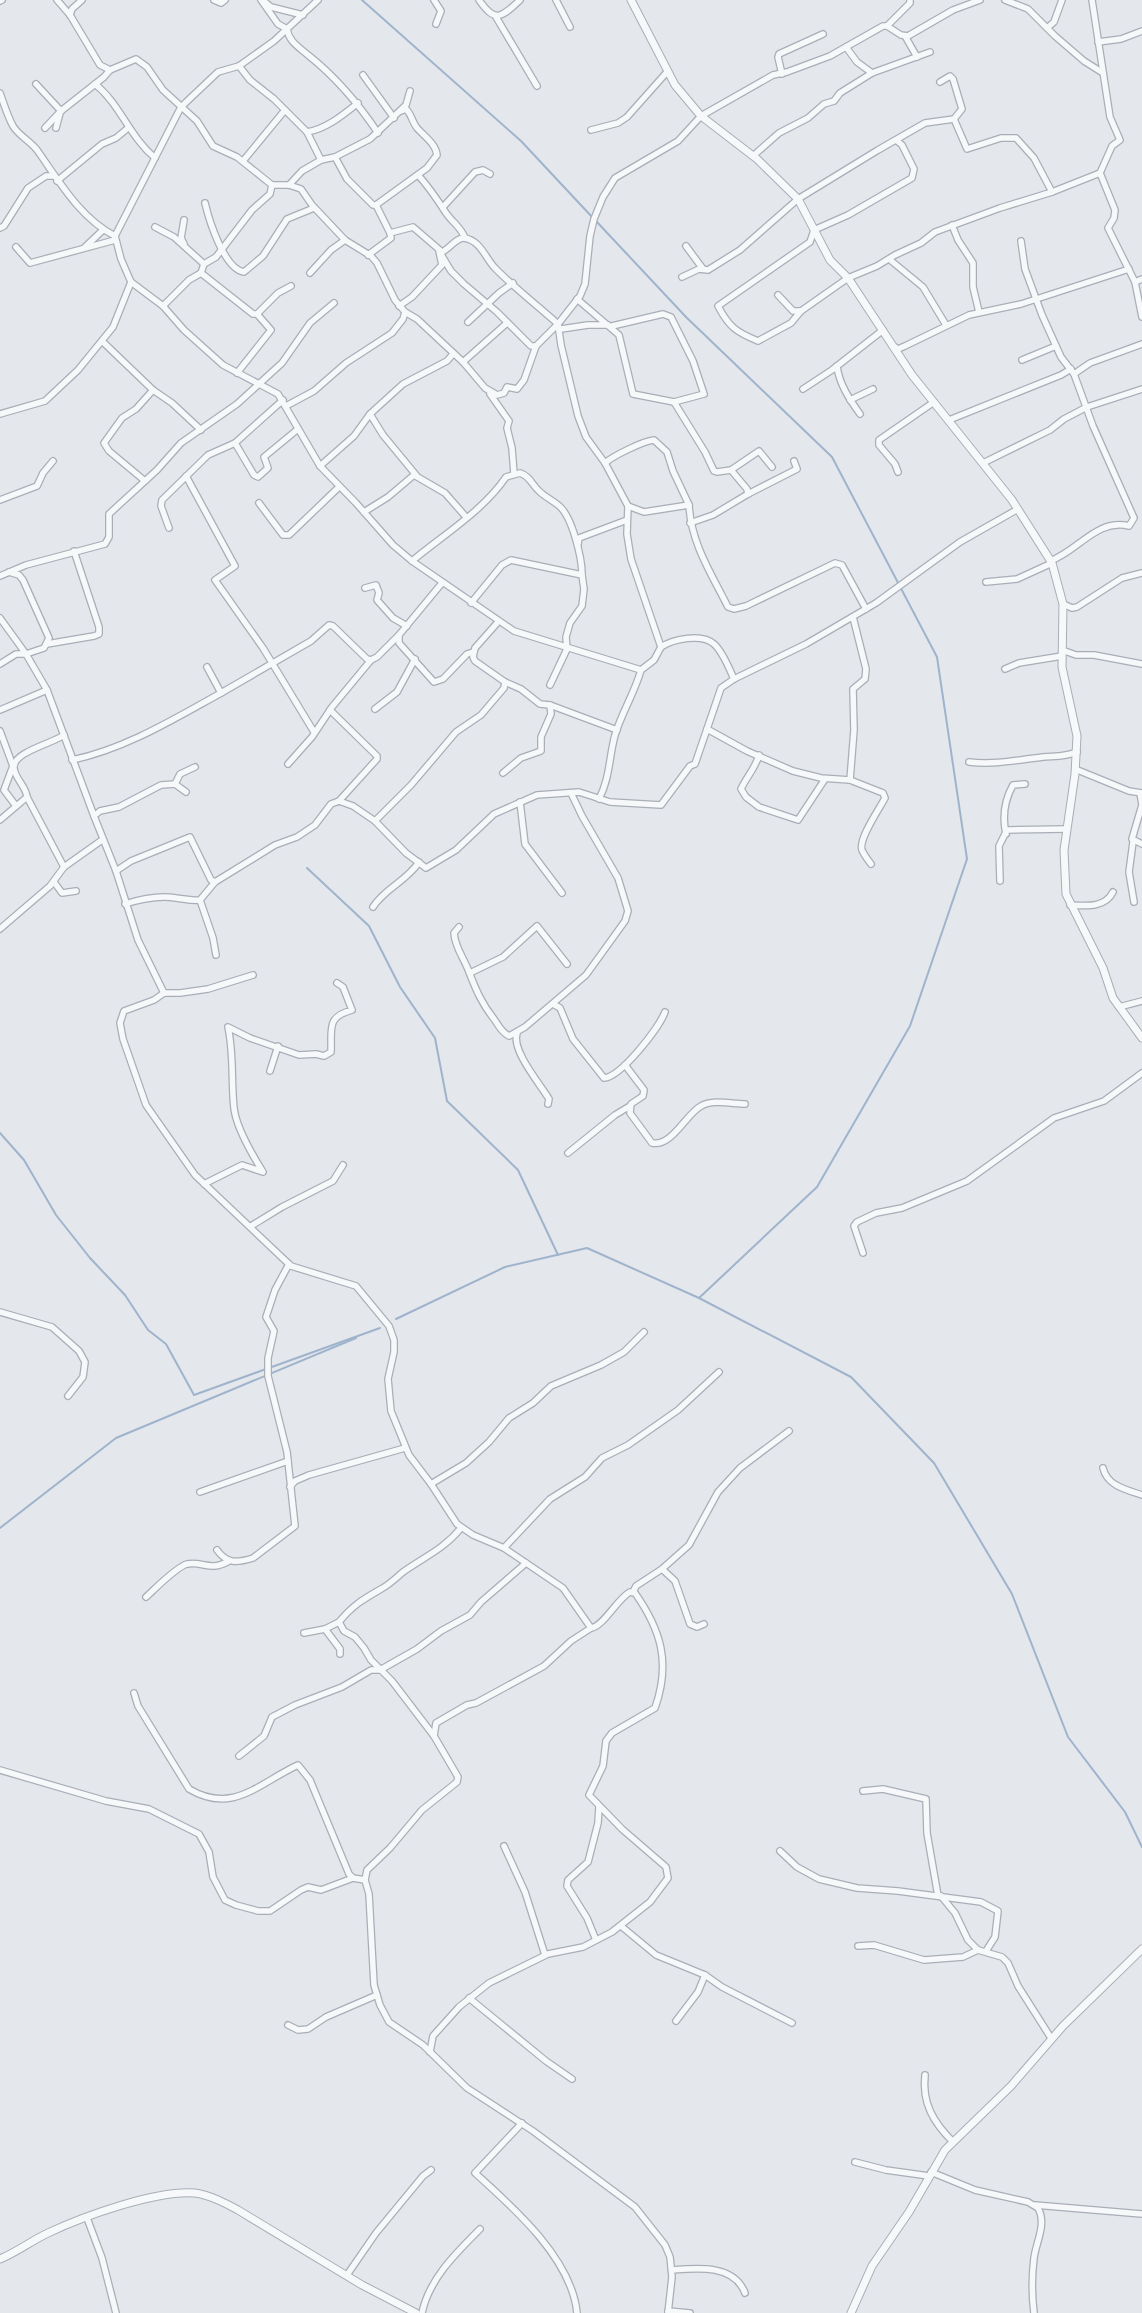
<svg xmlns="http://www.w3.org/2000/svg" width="1142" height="2313" viewBox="0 0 1142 2313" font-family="'PT Sans Narrow',sans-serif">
<rect width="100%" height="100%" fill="#e4e7ec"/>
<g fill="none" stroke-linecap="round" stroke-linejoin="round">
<g stroke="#9fb4cc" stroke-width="2">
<polyline points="362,0 521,141 593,218"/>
<polyline points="596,221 686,317 832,457 937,657 967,859 910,1026 817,1187 699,1298"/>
<polyline points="307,868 369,926 400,987 435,1038 447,1101 518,1170 558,1255"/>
<polyline points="0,1133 24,1160 56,1215 90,1258 125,1295 148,1330 166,1344 194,1395 380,1328"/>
<polyline points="396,1319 505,1267 587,1248 699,1298 851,1377 934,1463 1012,1594 1068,1737 1125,1812 1142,1847"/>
<polyline points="0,1528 116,1438 356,1338"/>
</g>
<g stroke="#a9aeb7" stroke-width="8">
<g id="minor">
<polyline points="57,0 70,15 100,65 110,70"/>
<polyline points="214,0 221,3 225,0"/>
<path d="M261,0L278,24L287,29C289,42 299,47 308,55C337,78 358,103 378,133"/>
<polyline points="434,0 441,11 436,24"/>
<path d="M479,0C495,23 501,18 520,0"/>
<polyline points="556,0 570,27"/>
<polyline points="1005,0 1028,9 1055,36 1084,61 1103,73"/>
<polyline points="0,1 2,0"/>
<polyline points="265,2 271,7 303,15"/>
<polyline points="70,15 72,9 82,0"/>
<polyline points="496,17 537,86"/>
<polyline points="887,26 901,35 908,36 953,10 980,0"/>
<polyline points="1047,28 1054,22 1062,0"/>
<polyline points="905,36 917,57"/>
<polyline points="1098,42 1121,39 1142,31"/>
<path d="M239,66L250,80L274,99L307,132C326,129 343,115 358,103"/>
<polyline points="872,73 930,52"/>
<polyline points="782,74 778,57 779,54 823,34"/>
<polyline points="363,75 394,118"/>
<polyline points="36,84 61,111"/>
<path d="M95,84C120,104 129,136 155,158"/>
<path d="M0,93C4,104 7,115 13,126C18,135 30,141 37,150C59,181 80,218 115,236"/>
<polyline points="45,128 61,111 104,77 110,70 136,59 147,67 163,90 197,121 213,146 237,157 272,185 289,185 301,189 312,205 345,240 371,256 377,263 395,300 405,312 417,319 463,362 485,388 497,395 504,393 507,387 517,389 524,380 536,346"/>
<polyline points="56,128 60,113"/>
<polyline points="591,130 618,123 627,117 667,72"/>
<polyline points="307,132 321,160"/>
<polyline points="753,156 779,133 808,118 824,104 834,101 840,93 872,73 857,62 846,47"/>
<polyline points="335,157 347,179 373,205 376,205 390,233 391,238 368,255"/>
<polyline points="243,161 285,110"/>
<polyline points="1100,173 1115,210 1114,218 1108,228 1135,282 1142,317"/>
<path d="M418,175C429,187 437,199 446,213C452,222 461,227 465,238"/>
<polyline points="57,181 102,144 116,138 128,128"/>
<polyline points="289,185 302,171 321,160 335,157 370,139 406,105 410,91"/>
<polyline points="1052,192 1100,173 1112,146 1120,140 1110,117 1092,0"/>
<path d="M205,203C209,220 224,269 244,272L263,256L287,219L314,208"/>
<path d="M376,205L427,168L437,155C436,144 424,136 417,128C412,122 412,115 406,109L401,111"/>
<polyline points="443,207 475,172 483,170 490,174"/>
<polyline points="184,220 181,238 184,244"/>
<polyline points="952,225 958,240 973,263 973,287 979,312"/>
<polyline points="155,227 174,237 204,264"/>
<polyline points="0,228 4,226 28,188 46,176 53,176"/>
<path d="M390,233L413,227L442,252C449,249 457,237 464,238C480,240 485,257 494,267C513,287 537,305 558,324L561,345L578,416L586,437L605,463L628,506L644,512L689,505C691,543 711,573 728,607L734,609L746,606L835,563L842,565L866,609"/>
<path d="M1021,241L1025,269L1042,315L1061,357L1074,374L1093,426L1134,518L1129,526C1097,518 1078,551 1050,561"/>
<polyline points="686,246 703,269"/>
<polyline points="16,247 30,263 115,240"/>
<polyline points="85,247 103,230"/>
<polyline points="889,259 923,287 946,325"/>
<polyline points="204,264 216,257 252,210 270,194 272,185"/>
<polyline points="201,273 253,314 257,314 271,330 237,373"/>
<polyline points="310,273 331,250 345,240"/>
<polyline points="682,277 699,269 708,270 740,250 798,199 878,150 925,123 954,119 962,109 953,79 950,76 940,82"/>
<polyline points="131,282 163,306 184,330 223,365 278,394 320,466 356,503 393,545 412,561 514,631 641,670"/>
<polyline points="1135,282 1142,279"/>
<polyline points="778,295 793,311 801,311 848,278 877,266 895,255 921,243 935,232 1000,208 1052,192 1034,158 1016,138 1001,138 967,149 954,119"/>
<polyline points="577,299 619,335 633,394 674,402 704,394 693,361 671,317 663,314 612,326"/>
<polyline points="163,306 189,280 201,273 204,264"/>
<polyline points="399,306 412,297 442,265 439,251 451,271 464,284 497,312 531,346 536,346 558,324 580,296 585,284 590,236 594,219 603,197 615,178 678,141 701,116 773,75 787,72 830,56 883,26 887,26 910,3 910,0"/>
<path d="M801,311L791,323L758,341C736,332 729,327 718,306L810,242L814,230L848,215L912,178L914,169L902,145L896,140"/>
<polyline points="257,314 278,293 291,286"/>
<polyline points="468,322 499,293 513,283"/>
<polyline points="561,329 588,325 608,325"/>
<polyline points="103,342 153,390 172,403 201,430"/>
<polyline points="892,345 898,349 905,346 969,315 1021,304 1129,269"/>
<polyline points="1022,360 1056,346"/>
<polyline points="463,362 507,323"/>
<path d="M837,366C839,384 850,400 860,414"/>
<polyline points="1074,374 1090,363 1142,344"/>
<polyline points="803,389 832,370 883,330"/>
<polyline points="490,394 509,421 507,428 512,448 514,474"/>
<polyline points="850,400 873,389"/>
<polyline points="674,402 705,452 714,471 717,472 731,470 759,451 772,467"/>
<polyline points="286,406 314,391 346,363 392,333 403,319 405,312"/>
<polyline points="0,414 45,401 78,370 113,327 131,282 121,259 115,236 181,107 218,72 239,66 274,41 318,0"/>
<polyline points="370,414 383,435 416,475"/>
<polyline points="949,420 1061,375 1071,369"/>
<polyline points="235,443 254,475 258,477 268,468 264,457 298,429"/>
<path d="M605,463C613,456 643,441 654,440L667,452L673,471L689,505"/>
<polyline points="983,463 1050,430 1064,419 1087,407 1142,389"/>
<polyline points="320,466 354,436 370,414 403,384 447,361 453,354"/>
<polyline points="731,470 747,489 748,494"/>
<polyline points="898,472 895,464 879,445 879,440 934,402"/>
<polyline points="186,476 235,566 215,580 263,648 314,732"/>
<polyline points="145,481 109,451 104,443 122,418 136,409 153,390"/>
<polyline points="0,500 37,486 43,473 53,461"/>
<polyline points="259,503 283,535 289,535 339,487"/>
<polyline points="364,512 388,497 414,475 445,493 466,517"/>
<polyline points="690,523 713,515 748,494 797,469 794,461"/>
<polyline points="169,528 161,506 162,500 208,455 235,443 283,400"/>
<polyline points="578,544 579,538 627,520"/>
<path d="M412,561C443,535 483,511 506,477L520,473C530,476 532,485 539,491C545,497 552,500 558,505C572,515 582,558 582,575"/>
<polyline points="0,576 26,565 105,544 109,537 109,514 157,470 181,443 237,404 282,363 310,323 334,303"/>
<polyline points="986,582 1017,579 1052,563"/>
<polyline points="442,583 399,635 399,643 434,682 443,679 467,654 473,652"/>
<polyline points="365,588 376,585 379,593 377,600 393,618 407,626"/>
<polyline points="471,603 502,565 511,560 582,575 584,589 582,606 570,623 566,637 567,649 550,685"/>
<polyline points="1063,604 1072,608 1077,607 1122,578 1142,573"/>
<polyline points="0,618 26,654 47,690 94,816"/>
<polyline points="498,622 475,648 473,657 475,661 505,682 521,689 540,704 550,705 617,730"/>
<polyline points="47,644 94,636 99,634 99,627 74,551"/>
<path d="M661,647C673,639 702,633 714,644C723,652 729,668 734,679"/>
<polyline points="1062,650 1076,655 1094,655 1142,664"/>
<polyline points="0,664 16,654 26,654 44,648 49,638 23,580 19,575 9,572"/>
<polyline points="207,667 221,693 311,641 329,625 333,626 367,659 371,660"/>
<polyline points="1005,669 1019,663 1062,656"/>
<polyline points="375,709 397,692 415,659"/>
<polyline points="0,710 47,690"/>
<polyline points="330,710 377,756 377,759 339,801"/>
<polyline points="0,731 13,766 4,790 16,806"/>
<path d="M759,755C755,769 747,776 741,789L746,797L759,807L798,820L825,779"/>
<path d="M72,760C125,749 174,719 221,693"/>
<path d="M969,762C995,765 1017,760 1043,757C1055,756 1065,757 1077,752"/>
<polyline points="288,764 312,737 332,707 371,660 377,657 399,635"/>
<polyline points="1075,769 1129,791 1142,793"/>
<polyline points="503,773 521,758 541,751 541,737 551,714 550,705"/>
<polyline points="850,780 854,730 853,689 865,679 866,669 853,617"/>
<polyline points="175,784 180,774 195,767"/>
<polyline points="1140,793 1142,805 1132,839 1142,844"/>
<polyline points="27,797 64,867"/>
<path d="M599,799C610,778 609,757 615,735C622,712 635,692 641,670L654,660L661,647L631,559L627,534L628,506"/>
<polyline points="520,802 525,844 562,893"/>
<path d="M0,820L27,797C26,786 15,779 14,768C12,752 54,743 64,735"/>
<polyline points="375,821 406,853 426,868 456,850 494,814 537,795 579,792 610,802 661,805 690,766 695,764 707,729"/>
<path d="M1006,834C1002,816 1004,801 1013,785L1025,784"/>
<polyline points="1133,842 1129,872 1134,902"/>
<path d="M871,864C868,860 864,855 862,850C858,839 880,808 885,798L883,793L850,780L821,778L793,771L747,751L707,729L721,688L734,679L806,644L876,603L960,542L1018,509"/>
<polyline points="116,871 131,861 190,837 211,880 215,882"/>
<polyline points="1000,881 999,846 1007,830 1067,829"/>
<polyline points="54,882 62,893 76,891"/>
<polyline points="200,900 213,938 216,955"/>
<path d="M125,904C141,899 159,895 176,898C185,899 191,901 200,900L215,882L275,845L297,837L315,825L331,804L339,801L353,806L375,821L411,785L456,732L481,715L504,688L505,682"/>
<path d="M1070,905C1087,906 1105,908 1113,892"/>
<path d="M373,907C385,888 407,881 419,862"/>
<path d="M459,927L454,933C455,948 464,958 469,972C476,990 482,1004 494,1019C499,1026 501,1032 509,1036L525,1027L586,975L625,921L628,911L618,878L582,816L571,793"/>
<polyline points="0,929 50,886 64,867 102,840"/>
<polyline points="470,973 503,957 537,926 567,964"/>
<path d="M253,975L208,989L180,993H164L154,1000L124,1011L120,1023L123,1039L146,1105L195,1175L291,1266L356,1286L389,1326L394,1340V1352L388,1379L391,1411L409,1455L431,1484L457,1524L473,1535L504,1548L563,1588L591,1628C603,1627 617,1599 630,1592L635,1593C661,1630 671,1663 655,1708L612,1733L606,1741L603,1766L589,1795L622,1829L666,1867L668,1878L650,1902L612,1932L583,1947L548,1954L489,1983L459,2007L433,2036L430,2052"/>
<polyline points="164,993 138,940 116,871 94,816 100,811 119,807 161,785 175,784 186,792"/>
<path d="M553,1004L560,1008L573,1039L604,1078C621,1077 659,1028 665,1012"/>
<polyline points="1119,1007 1142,1001"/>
<path d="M517,1033C511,1050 540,1084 549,1099L548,1104"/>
<path d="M625,1065L644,1090L643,1096L631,1104L630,1113L652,1143C672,1147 686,1114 701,1106C713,1099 732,1104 745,1104"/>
<polyline points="270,1071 278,1046"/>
<polyline points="568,1153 615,1115 630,1106"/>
<path d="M204,1184L242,1165L263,1172C253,1156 236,1127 234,1108C231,1081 234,1054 228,1027L250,1038L299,1055L316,1054L324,1056L331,1052C332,1029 326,1017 352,1010L343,987L337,983"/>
<polyline points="251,1226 282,1207 333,1181 343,1165"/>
<polyline points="863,1253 854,1226 857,1222 876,1213 902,1208 967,1181 1054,1118 1104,1101 1142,1073"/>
<polyline points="0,1312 52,1327 79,1351 85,1362 83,1377 68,1396"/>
<path d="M1103,1468C1107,1486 1127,1490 1142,1495"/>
<polyline points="431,1484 466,1463 489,1442 509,1418 533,1403 551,1386 601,1365 624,1352 644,1332"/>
<polyline points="290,1487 295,1481 309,1475 405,1448"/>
<polyline points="200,1492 288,1461"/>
<polyline points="504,1548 550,1499 585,1477 602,1458 628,1445 678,1410 719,1372"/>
<path d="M217,1550C227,1564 237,1563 253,1558L295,1526L287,1452L268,1376V1358L274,1331L266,1317L275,1290L289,1264"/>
<polyline points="662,1569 675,1581 690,1624 697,1627 704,1624"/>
<polyline points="633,1592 636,1586 662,1569 689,1545 718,1492 740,1468 789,1431"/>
<path d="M146,1597C155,1589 176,1567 187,1564C203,1561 210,1572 229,1561"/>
<path d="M339,1622C353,1605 362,1600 381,1589C389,1585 396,1578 403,1572C424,1557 444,1549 461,1528"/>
<polyline points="591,1628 571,1641 544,1666 476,1703 467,1705 436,1723 434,1736 458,1777 457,1782 422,1810 390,1848 367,1870 365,1880 369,1894 374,1985 380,2005 389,2022 423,2045 467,2088 533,2131 635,2207 665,2245 670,2257 672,2277 668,2313"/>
<polyline points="325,1629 340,1649 340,1654"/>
<polyline points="304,1633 325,1629 339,1622 344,1631 355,1637 364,1648 371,1660 392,1681 434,1736"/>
<path d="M134,1693L138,1706L189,1789C233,1815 259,1783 298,1765L310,1780L349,1874L353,1878L365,1880"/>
<polyline points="239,1756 264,1736 272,1717 295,1705 342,1687 371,1670 380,1670 417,1649 441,1631 470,1615 481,1602 526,1563"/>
<polyline points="0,1770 106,1801 149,1809 199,1834 209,1852 213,1877 225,1900 236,1905 258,1911 270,1911 301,1890 308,1887 321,1890 353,1878"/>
<polyline points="863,1791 883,1789 926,1799 927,1833 938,1896"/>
<polyline points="504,1846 525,1892 545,1955"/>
<polyline points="780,1851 797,1867 819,1879 857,1888 898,1891 981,1902 998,1911 995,1937 986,1951"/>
<polyline points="941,1896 955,1913 968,1940 978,1950"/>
<polyline points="621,1926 656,1955 705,1975 722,1987 792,2023"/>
<polyline points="596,1940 587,1918 567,1886 568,1880 588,1862 598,1823 599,1807"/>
<polyline points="858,1946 874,1945 924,1960 963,1957 978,1950 1002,1957 1008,1963 1018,1986 1051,2038"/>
<polyline points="469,1998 546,2061 572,2079"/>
<polyline points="676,2021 698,1992 705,1975"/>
<polyline points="288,2025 298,2030 308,2029 326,2017 377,1995"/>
<path d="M925,2075C922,2103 933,2122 953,2142"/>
<path d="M522,2123L475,2173C513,2207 572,2259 577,2313"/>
<polyline points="855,2162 886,2170 929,2176"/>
<path d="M931,2172L975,2190L1028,2202L1038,2208C1047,2224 1036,2242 1034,2258C1032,2274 1032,2297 1034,2313"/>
<polyline points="1035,2205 1142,2214"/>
<polyline points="87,2218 102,2258 116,2313"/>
<path d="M672,2270C697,2268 734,2264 745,2293"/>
<polyline points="347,2275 376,2233 423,2176 431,2170"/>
<polyline points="668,2311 690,2313"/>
<path d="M422,2313C429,2279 456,2253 480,2229"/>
</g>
</g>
<g stroke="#a9aeb7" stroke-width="9">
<g id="tertiary">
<polyline points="631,0 675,85 701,116 757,159 798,199 830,260 848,278 912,375 1012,500 1052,563 1063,604 1062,667 1077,736 1075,774 1064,850 1066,894 1103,968 1113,998 1142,1038"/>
<path d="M0,2259C17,2252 31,2241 48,2233C84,2216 156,2190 195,2193C210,2195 225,2203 238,2210L362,2285L416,2313"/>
<polyline points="851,2313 872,2266 909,2212 945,2150 1011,2086 1063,2026 1142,1949"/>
</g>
</g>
<use href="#minor" stroke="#f7f8fa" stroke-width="5.5"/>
<use href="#tertiary" stroke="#f7f8fa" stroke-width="7"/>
</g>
</svg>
